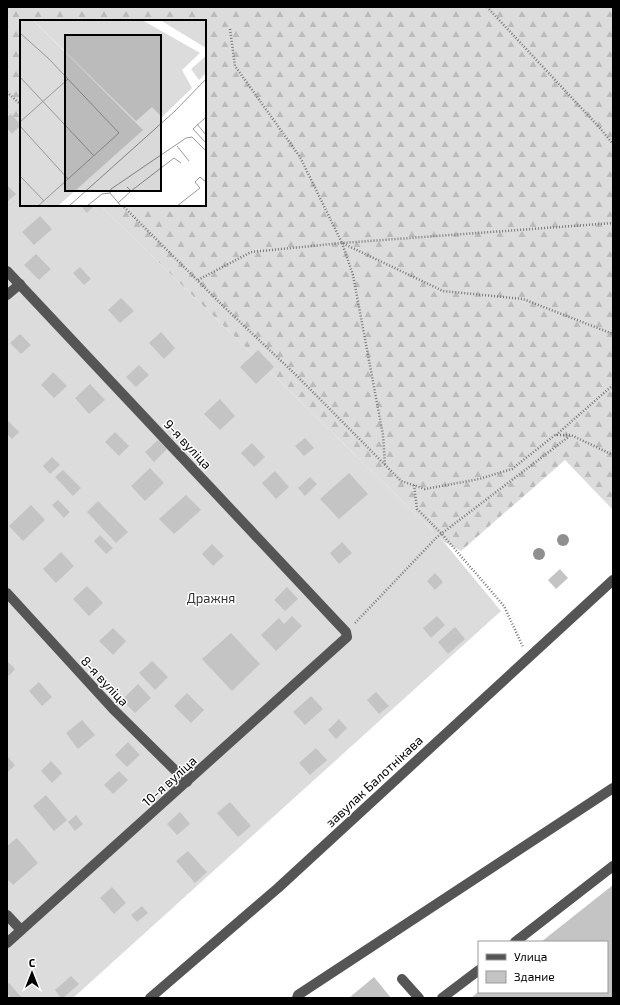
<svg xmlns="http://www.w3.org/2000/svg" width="620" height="1005" viewBox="0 0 620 1005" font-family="'Exo 2',sans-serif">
<defs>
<pattern id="forest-firs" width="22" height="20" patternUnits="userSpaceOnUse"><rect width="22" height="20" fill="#dcdcdc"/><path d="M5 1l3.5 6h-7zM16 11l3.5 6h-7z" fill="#bbb"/></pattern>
</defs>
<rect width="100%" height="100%" fill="#fff"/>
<polygon fill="url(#forest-firs)" points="7,7 613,7 613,510 565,460 461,551 443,541 100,205 205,205 205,21 21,21 21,127 7,113"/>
<polygon fill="#dcdcdc" points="7,113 21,127 21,205 100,205 443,541 501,611 73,998 7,998"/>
<g fill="#c4c4c4">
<polygon points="11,114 21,125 12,134 7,128 7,117"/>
<polygon points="7,185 16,194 7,202"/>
<polygon points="80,205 95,205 87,213"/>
<polygon points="40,216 52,229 34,245 22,232"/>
<polygon points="36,254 51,269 39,280 24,265"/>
<polygon points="80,267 91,279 84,285 73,273"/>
<polygon points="121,298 134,311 120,323 108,310"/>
<polygon points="161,332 175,348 164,359 149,343"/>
<polygon points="20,334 31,345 21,354 10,343"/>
<polygon points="258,350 274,367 256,384 240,367"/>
<polygon points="139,365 149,375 136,387 126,377"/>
<polygon points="53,372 67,386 54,398 41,385"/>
<polygon points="90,384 105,400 89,414 75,398"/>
<polygon points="220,399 235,416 220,430 204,414"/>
<polygon points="7,420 19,432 12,439 7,434"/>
<polygon points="115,432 129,446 119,456 105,442"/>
<polygon points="305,438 314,448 304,456 295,446"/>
<polygon points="158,440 167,449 154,462 145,452"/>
<polygon points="252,443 265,457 254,467 241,453"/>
<polygon points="52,457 60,465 50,474 43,466"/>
<polygon points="150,468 164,483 145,501 131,486"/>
<polygon points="63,470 81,488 73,496 55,477"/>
<polygon points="275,471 289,487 276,499 262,483"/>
<polygon points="349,473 368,494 339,519 320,499"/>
<polygon points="310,477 317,484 305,496 298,488"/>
<polygon points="186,495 201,510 174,534 159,519"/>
<polygon points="58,500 70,512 64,518 52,505"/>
<polygon points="98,501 128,532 116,543 87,512"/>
<polygon points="31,505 45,520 23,541 9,526"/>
<polygon points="100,535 113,548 106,554 94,541"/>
<polygon points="342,542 352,553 339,564 330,553"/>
<polygon points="212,544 224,556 213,566 202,554"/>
<polygon points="61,552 74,566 56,583 43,569"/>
<polygon points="560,569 568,578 556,589 548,580"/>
<polygon points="435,573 443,582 435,590 427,581"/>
<polygon points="87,586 103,603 89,616 73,599"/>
<polygon points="287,587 298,599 285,611 274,600"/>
<polygon points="292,616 302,626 276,651 261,635 279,618 284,624"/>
<polygon points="437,616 445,625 431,638 423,628"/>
<polygon points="455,627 465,639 448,654 438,642"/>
<polygon points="113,628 126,641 113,655 99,641"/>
<polygon points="231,633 260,664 232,691 202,659"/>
<polygon points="7,661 15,669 9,676 7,674"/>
<polygon points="152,661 168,677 155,690 139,673"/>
<polygon points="39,682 52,697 42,706 29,691"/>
<polygon points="138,684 151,698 135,713 122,700"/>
<polygon points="376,692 389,706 379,714 367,700"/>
<polygon points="187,693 204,710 191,723 174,706"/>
<polygon points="311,696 323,709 305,725 293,712"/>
<polygon points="339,719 347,728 336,739 328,730"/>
<polygon points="82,720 95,735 78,749 66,733"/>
<polygon points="128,742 140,755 127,767 115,755"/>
<polygon points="316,748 327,760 310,775 299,763"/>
<polygon points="7,756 15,765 7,773"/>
<polygon points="51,761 62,773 52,783 41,771"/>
<polygon points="119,771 128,780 113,794 104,785"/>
<polygon points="46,795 67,820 54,831 33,806"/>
<polygon points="230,802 251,826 238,837 217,813"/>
<polygon points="180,812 190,824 177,835 167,824"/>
<polygon points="76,815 83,824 75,831 68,822"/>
<polygon points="17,838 38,863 13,885 7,879 7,846"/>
<polygon points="188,851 207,872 195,883 176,861"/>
<polygon points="613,885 613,998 471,998 478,992 607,992 607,942 541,942"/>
<polygon points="112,887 126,903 114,914 100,898"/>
<polygon points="142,906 148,913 137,922 131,915"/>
<polygon points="71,976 79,984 63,998 61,998 55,990"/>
<polygon points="374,977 391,998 349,998"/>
<polygon points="9,983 22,998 11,998 7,993 7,985"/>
</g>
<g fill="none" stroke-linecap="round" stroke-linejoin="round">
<g stroke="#777" stroke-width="2.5" stroke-dasharray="1 2" stroke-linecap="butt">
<polyline points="487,7 599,127 613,144"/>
<polyline points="230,29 235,66 300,157 342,243 443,291 523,299 613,334"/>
<polyline points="7,92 21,105"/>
<polyline points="122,205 223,306 296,375 401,481 425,489 479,479 512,469 555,435 571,435 613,455"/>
<polyline points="342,243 353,275 383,435 385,465"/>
<polyline points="198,280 251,252 342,243 613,223"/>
<polyline points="556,435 613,385"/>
<polyline points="414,485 417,509 441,533 504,606 523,647"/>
<polyline points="355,623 437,537 571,435"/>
</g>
<g stroke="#555" stroke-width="10">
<polyline points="7,271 346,632 347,637 7,943"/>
<polyline points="7,295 20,284"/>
<polyline points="7,593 113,709 187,782"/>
<polyline points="7,915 21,930"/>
<polyline points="515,942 613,866"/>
<polyline points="402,979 419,998"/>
<polyline points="150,998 278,888 613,580"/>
<polyline points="297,998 298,995 613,788"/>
<polyline points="442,998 479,970"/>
</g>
</g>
<g fill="#8f8f8f">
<circle cx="563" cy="540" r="6"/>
<circle cx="539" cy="554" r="6"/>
</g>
<g text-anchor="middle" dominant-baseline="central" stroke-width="3" stroke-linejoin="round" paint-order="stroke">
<g font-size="13" fill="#000" stroke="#fff">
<text transform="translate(188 444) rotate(47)">9-я вуліца</text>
<text transform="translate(105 681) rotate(47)">8-я вуліца</text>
<text transform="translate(169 781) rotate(-42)">10-я вуліца</text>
<text transform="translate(374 781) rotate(-43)">завулак Балотнікава</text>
</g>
<g font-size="13" fill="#333" stroke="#fff">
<text x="211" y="598">Дражня</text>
</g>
</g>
<g transform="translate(20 20)">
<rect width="186" height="186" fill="#fff"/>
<path d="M13,0H122L180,33L162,50L172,68L142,97L132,87L116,101ZM140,0H183L186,2V28ZM186,36V53L179,60L171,49Z" fill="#dcdcdc"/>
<path d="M0,0H13L123,110L38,186H0Z" fill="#dcdcdc"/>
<path fill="none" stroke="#999" stroke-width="1" d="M0,13L28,38L99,113L18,186M0,57L74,136M186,97L173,109L186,123M0,102L48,59M177,104L186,115M0,106L48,159M157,126L169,141M0,156L24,181M107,167L111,171L154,138L161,143M98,183L111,171M49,186L155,91L186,59M67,186L82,174L90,173M101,186L90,173L91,169L166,118L172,117L186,131M157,186L180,168L175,162L180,157L186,162"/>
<path fill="#000" fill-opacity="0.15" stroke="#000" stroke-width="2" d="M45,15H141V171H45Z"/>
<rect width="186" height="186" fill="none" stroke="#000" stroke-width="2"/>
</g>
<rect width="620" height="1005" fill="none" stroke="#000000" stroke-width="16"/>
<rect x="478" y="941" width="130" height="52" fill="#ffffff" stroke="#999999"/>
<rect x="486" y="954" width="20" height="6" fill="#555555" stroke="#999999"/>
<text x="514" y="961" font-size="12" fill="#000000">Улица</text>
<rect x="486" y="971" width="20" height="12" fill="#c4c4c4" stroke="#999999"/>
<text x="514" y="981" font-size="12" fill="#000000">Здание</text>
<g transform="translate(32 973)" stroke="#ffffff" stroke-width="3" paint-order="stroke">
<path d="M0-3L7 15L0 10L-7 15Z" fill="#000000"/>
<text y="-6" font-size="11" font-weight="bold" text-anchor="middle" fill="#000000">С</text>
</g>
</svg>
